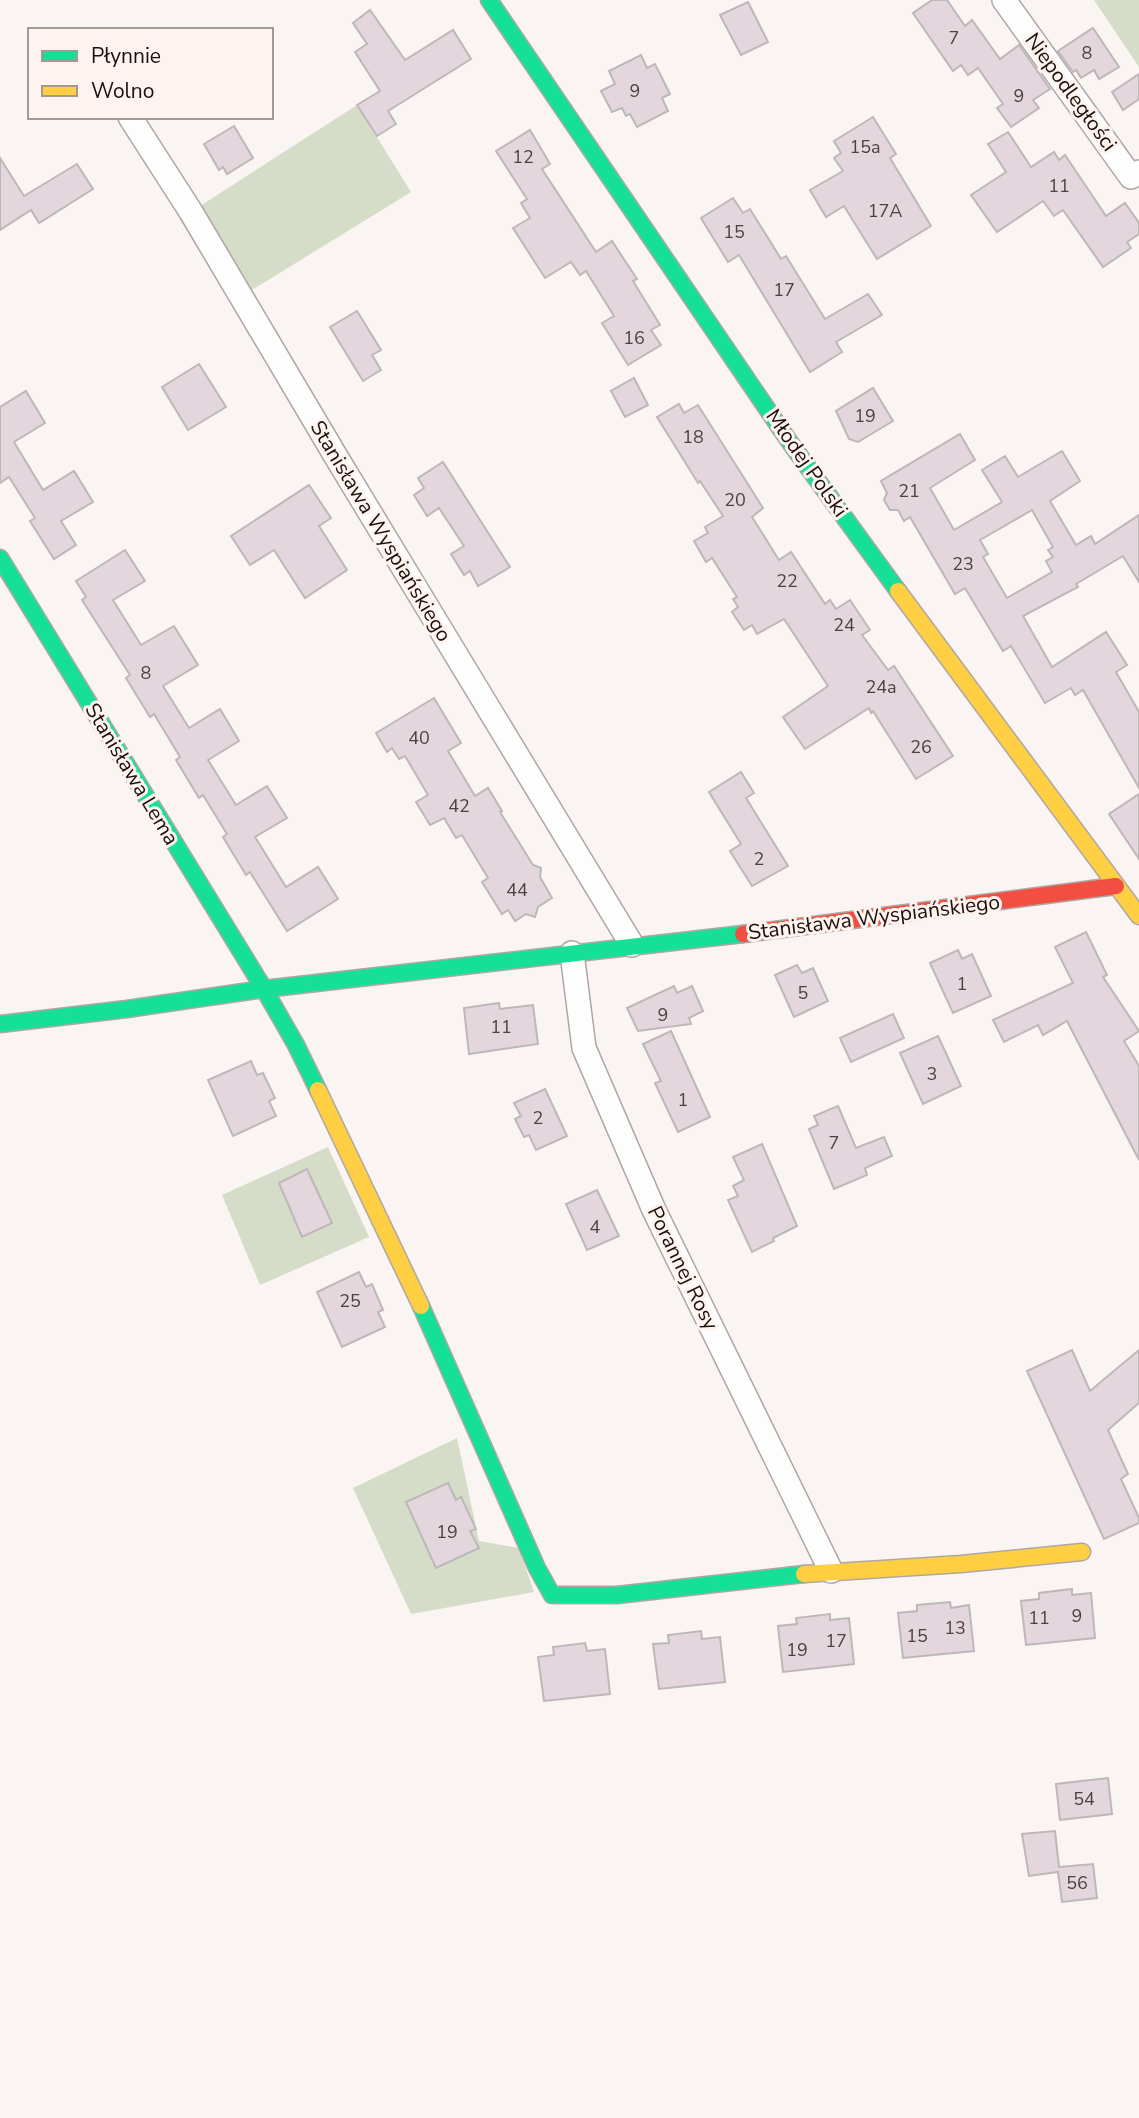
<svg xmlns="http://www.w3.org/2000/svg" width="1139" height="2118" viewBox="0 0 1139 2118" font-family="'Nunito Sans',sans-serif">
<rect width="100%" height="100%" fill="#faf4f2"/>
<g fill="#d5ddc8">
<polygon points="1094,0 1139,0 1139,67"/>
<polygon points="357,105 411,192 231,303 180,219"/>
<polygon points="328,1147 369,1237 260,1285 222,1195"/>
<polygon points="457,1438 479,1541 519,1548 534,1592 411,1614 353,1488"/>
</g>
<g fill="#e3d7dd" stroke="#beb7b9" stroke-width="2" fill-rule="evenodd">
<polygon points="932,0 947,0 965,26 972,20 1000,59 1019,45 1050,89 1033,100 1039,108 1011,127 997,108 1003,104 978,68 968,75 961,65 953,71 913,13"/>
<polygon points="748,2 768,42 741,55 720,15"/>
<polygon points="370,10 405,60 453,30 471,59 388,111 396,124 377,136 357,105 380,91 355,52 367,44 353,23"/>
<polygon points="1093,28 1119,67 1099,79 1094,70 1081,78 1076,70 1073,72 1058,51"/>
<polygon points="641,55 647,68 655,64 670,94 662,98 668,111 637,127 630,114 626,116 622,108 612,112 601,91 615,84 609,71"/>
<polygon points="1139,74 1139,99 1123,110 1112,92"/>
<polygon points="873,117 896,154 890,158 931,226 877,259 844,206 826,217 810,190 843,171 834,158 841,153 834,141"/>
<polygon points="234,126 253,158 227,174 223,167 219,170 204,144"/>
<polygon points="530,130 550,164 542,169 596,252 612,241 637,279 633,281 660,325 651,330 661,345 628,365 602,323 614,316 586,271 580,275 571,262 545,278 513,228 530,218 521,203 527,199 496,151"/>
<polygon points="1008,132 1031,167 1054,152 1059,160 1065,155 1106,216 1125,203 1139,223 1139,234 1127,242 1131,248 1103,267 1063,210 1054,216 1043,201 997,232 971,195 1006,172 988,144"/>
<polygon points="0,158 24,196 77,164 93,189 39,223 31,210 0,230"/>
<polygon points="733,198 743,213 750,209 781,259 786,256 825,319 868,294 882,315 836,342 842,352 810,372 739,255 728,262 701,218"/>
<polygon points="357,311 381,350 372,355 381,370 363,381 330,327"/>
<polygon points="199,364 226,407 188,430 162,387"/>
<polygon points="634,378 648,405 625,417 611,391"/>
<polygon points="873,388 893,421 858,442 849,439 836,411"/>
<polygon points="26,391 45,423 14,442 43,490 74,471 93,502 61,521 76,545 54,559 30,521 35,518 9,477 0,483 0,407"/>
<polygon points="679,404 684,413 698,405 763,508 752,517 779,560 791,552 825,604 830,600 836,609 850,600 870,630 862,635 888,670 894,666 953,756 916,779 873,711 871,713 869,708 805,749 783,717 828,686 784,619 757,634 752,625 744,630 732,612 738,607 733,599 737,597 712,558 706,562 694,541 708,533 705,527 723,516 700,481 698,483 657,417"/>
<path d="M960,434L975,460L930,488L954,530L1002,502L982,470L1005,456L1018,477L1062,451L1080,481L1050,501L1076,545L1091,536L1095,544L1139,515V582L1123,556L1076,584L1078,587L1023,616L1052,667L1106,632L1127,665L1116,672L1139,712V788L1083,690L1075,695L1071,688L1045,703L1011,646L1003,651L965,588L955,594L910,517L904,521L898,510H890L884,500L887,493L881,481ZM1032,510L1053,547L1048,550L1053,557L1046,561L1052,572L1007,598L983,557L988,554L980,540Z"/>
<polygon points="443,462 510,567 478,586 470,571 464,575 451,554 464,546 439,508 427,516 414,495 424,488 418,478"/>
<polygon points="309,485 331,518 319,526 347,570 305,598 274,550 250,565 231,536"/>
<polygon points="125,550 145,581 113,600 141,645 174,626 198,665 163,686 189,728 220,709 239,741 208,760 236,805 267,786 287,818 255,837 286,887 318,867 338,899 287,931 250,872 246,875 223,837 227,834 203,795 199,798 176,760 180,757 154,714 150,717 126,678 130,675 82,600 86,597 76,581"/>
<polygon points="434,698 461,743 448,751 475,796 488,788 502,811 500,812 533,865 541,868 540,877 552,898 538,907 535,917 526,914 515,921 508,910 502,914 482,882 488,878 462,835 456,838 444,818 430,825 416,802 428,795 405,756 399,759 392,748 387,752 376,733"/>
<polygon points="741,772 754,793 746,798 788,866 752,886 730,851 741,844 709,792"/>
<polygon points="1139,794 1139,859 1109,814"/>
<polygon points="1086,932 1107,975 1103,977 1139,1031 1124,1041 1139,1066 1139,1160 1067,1021 1043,1035 1038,1025 1004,1042 993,1020 1073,983 1055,947"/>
<polygon points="958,950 962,959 972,954 991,996 953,1013 930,963"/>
<polygon points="797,965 802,973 813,968 828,1001 794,1017 775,975"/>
<polygon points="674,986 677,993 692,986 703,1011 689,1018 691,1024 638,1031 627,1008"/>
<polygon points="499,1003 500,1009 533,1005 538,1044 469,1054 464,1008"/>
<polygon points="893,1014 904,1038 851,1062 840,1038"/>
<polygon points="671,1031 710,1117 678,1132 655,1083 661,1081 643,1044"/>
<polygon points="938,1036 961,1086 923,1104 900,1053"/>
<polygon points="251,1061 257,1075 263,1073 275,1098 269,1101 276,1116 233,1136 208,1080"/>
<polygon points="545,1089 567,1136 536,1150 529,1135 524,1137 515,1119 521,1116 514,1103"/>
<polygon points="838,1106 856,1148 884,1137 892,1156 865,1168 867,1175 834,1189 809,1129 818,1125 814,1116"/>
<polygon points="762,1144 797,1226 773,1238 774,1241 752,1252 728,1200 738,1196 733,1186 744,1180 733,1157"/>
<polygon points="307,1169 332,1223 302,1237 279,1183"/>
<polygon points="597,1190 619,1236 587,1250 566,1204"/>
<polygon points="359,1272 366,1287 372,1284 383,1310 378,1312 385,1327 342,1347 317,1292"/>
<polygon points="1072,1350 1090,1391 1139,1350 1139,1403 1108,1430 1128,1474 1121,1479 1139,1518 1139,1523 1104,1539 1027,1371"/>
<polygon points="448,1483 456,1500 461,1497 476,1529 470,1531 479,1548 436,1568 406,1502"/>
<polygon points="1072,1589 1072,1595 1091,1593 1095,1638 1026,1645 1021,1601 1039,1599 1039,1593"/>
<polygon points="950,1602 951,1608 969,1605 974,1651 903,1658 898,1613 917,1611 917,1605"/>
<polygon points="830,1614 830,1620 849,1618 854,1664 783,1672 778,1626 797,1624 796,1618"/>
<polygon points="701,1631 702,1639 720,1637 725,1682 659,1689 653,1644 669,1643 668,1635"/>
<polygon points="585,1643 587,1651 605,1649 610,1694 544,1701 538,1657 554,1655 553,1647"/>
<polygon points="1108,1778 1112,1814 1060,1820 1056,1784"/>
<polygon points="1055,1831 1059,1867 1093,1864 1097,1898 1062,1902 1058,1872 1029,1876 1022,1834"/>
</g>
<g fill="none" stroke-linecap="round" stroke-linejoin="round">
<g stroke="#afa7a4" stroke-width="26">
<g id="street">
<polyline points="1004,0 1131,177 1139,172"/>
<polyline points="130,117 191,212 335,455 632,945"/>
<polyline points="572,953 584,1048 654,1210 831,1571"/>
</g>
</g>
<g stroke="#afa7a4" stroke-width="19">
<g id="fast">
<polyline points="489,0 791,444 898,591"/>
<polyline points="0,558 264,989 296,1045 318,1090"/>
<polyline points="0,1024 127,1009 264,989 743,934"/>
<polyline points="421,1306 537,1568 552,1595 617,1595 804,1574"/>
</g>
</g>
<g stroke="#afa7a4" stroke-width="19">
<g id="slow">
<polyline points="898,591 1139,916"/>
<polyline points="318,1090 421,1306"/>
<polyline points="804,1574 961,1564 1082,1552"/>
</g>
</g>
<g stroke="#afa7a4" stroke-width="19">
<polyline id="jam" points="743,934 1116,886"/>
</g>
<use href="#street" stroke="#fefdfd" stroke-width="23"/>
<use href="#fast" stroke="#16e098" stroke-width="16"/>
<use href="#slow" stroke="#ffcf43" stroke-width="16"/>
<use href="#jam" stroke="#f24e42" stroke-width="16"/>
</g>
<g text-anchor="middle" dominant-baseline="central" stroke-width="6" stroke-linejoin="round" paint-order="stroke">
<g font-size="18" fill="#4c4241">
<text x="954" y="38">7</text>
<text x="1087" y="53">8</text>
<text x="635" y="91">9</text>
<text x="1019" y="96">9</text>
<text x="865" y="147">15a</text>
<text x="523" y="157">12</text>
<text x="1059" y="186">11</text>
<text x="885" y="211">17A</text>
<text x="734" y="232">15</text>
<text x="784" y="290">17</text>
<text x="634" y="338">16</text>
<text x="865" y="416">19</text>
<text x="693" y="437">18</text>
<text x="909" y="491">21</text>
<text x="735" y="500">20</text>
<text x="963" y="564">23</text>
<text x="787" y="581">22</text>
<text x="844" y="625">24</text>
<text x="146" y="673">8</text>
<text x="881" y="687">24a</text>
<text x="419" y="738">40</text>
<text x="921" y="747">26</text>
<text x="459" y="806">42</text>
<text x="759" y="859">2</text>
<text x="517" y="890">44</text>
<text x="962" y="984">1</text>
<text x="803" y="993">5</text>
<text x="663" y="1015">9</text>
<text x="501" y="1027">11</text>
<text x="932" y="1074">3</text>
<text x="683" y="1100">1</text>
<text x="538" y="1118">2</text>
<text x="834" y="1143">7</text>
<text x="595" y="1227">4</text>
<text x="350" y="1301">25</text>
<text x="447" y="1532">19</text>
<text x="1077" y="1616">9</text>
<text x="1039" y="1618">11</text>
<text x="955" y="1628">13</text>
<text x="917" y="1636">15</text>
<text x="836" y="1641">17</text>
<text x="797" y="1650">19</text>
<text x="1084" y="1799">54</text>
<text x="1077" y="1883">56</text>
</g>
<g font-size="21" fill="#1a110d" stroke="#fef3ee">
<text transform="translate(1071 92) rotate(54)">Niepodległości</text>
<text transform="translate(807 463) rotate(55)">Młodej Polski</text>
<text transform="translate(381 531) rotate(59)">Stanisława Wyspiańskiego</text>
<text transform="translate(132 774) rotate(59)">Stanisława Lema</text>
<text transform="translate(874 917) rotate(-7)">Stanisława Wyspiańskiego</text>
<text transform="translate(683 1268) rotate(64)">Porannej Rosy</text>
</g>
</g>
<rect x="28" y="28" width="245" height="91" fill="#fef3ee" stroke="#a39994" stroke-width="2"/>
<rect x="42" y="51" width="35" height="10" fill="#16e098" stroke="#a39994" stroke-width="2"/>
<text x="91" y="63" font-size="21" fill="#1a110d">Płynnie</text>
<rect x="42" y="86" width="35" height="10" fill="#ffcf43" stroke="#a39994" stroke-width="2"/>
<text x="91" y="98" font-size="21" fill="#1a110d">Wolno</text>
</svg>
